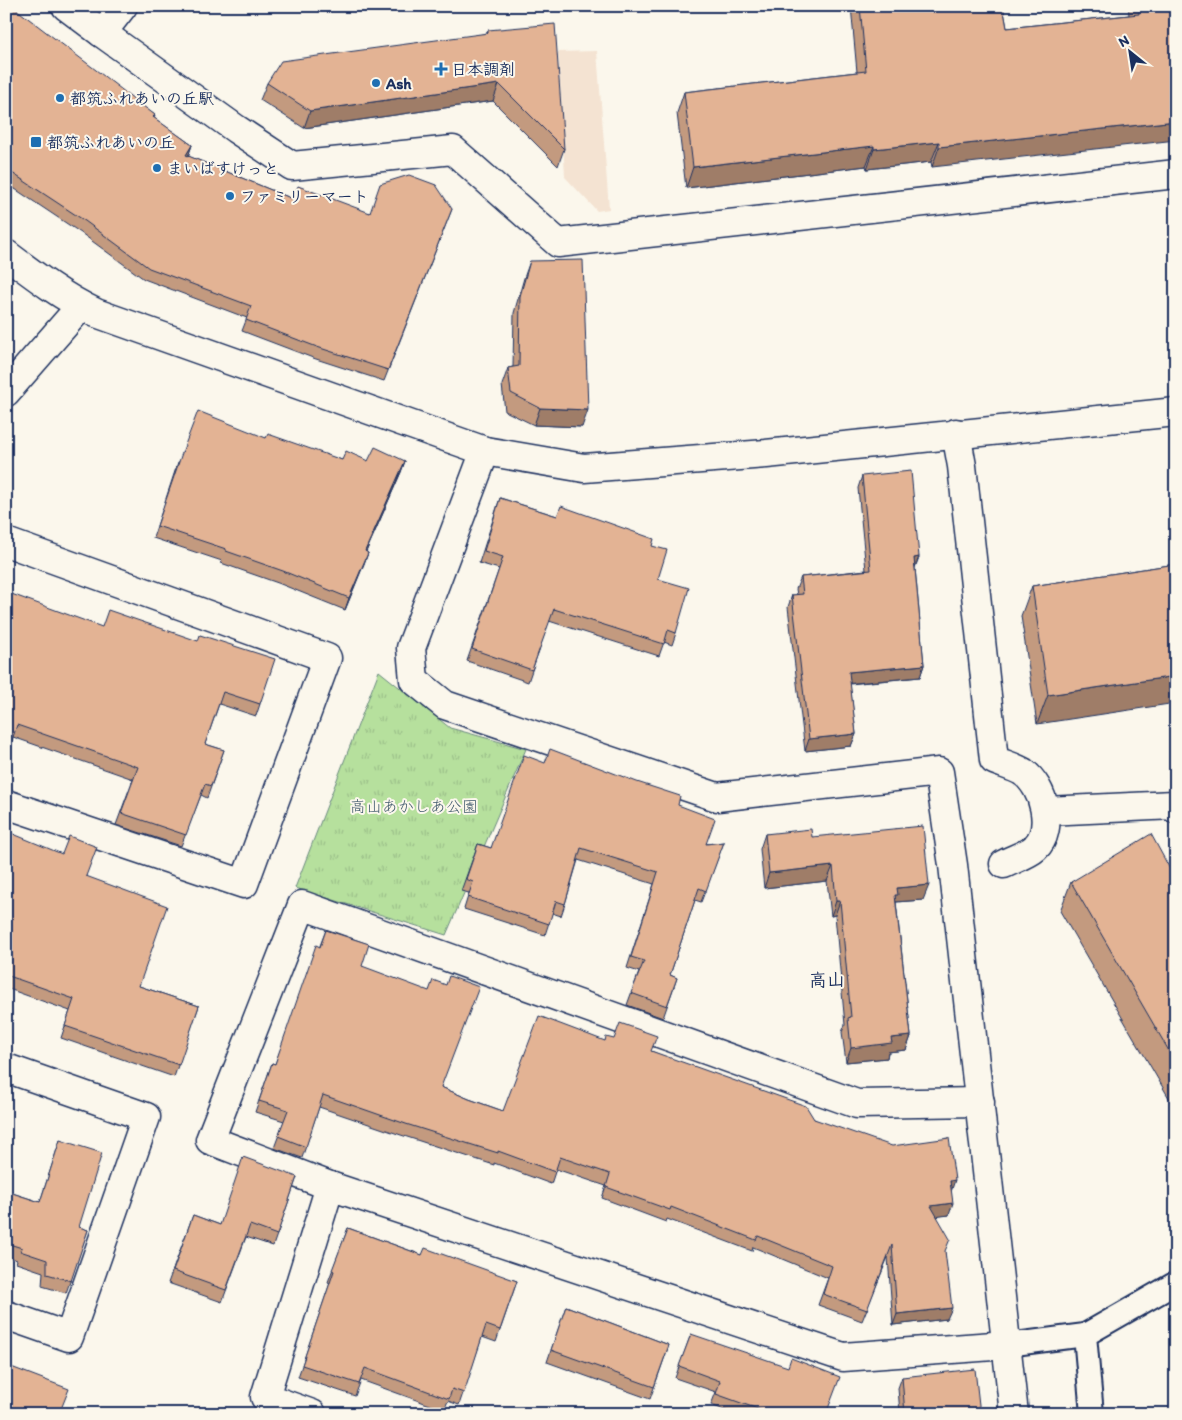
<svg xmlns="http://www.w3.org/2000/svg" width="1182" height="1420" viewBox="0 0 1182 1420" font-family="Itim,'Klee One',sans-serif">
<defs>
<pattern id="park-tufts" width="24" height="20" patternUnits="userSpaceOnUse" patternTransform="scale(1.25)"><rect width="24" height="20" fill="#b6e09d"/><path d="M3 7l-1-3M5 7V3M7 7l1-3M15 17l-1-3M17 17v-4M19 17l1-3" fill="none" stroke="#9cc08a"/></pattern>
</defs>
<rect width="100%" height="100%" fill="#fbf7ec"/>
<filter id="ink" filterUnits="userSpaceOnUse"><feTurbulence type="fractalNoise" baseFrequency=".02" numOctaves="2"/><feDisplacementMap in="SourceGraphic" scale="10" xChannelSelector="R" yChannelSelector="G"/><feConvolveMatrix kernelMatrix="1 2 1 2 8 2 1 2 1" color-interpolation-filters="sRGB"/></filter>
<g filter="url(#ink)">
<polygon fill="#f4e3d2" points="597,51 609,209 597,211 565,177 558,52"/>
<polygon fill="url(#park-tufts)" stroke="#68887e" points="379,671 450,728 526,749 446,935 295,888"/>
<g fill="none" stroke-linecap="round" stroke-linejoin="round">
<g stroke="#1b2f5e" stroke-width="26">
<g id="service">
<polyline points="1007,1345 1085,1335"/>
<polyline points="1092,1414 1085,1335 1176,1283"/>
</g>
</g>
<g stroke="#1b2f5e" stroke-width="31">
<g id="pedestrian">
<polyline points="66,6 102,33 123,6"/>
<polyline points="102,33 236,129 292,166 453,150 558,243 1176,174"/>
<path d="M956,433L962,466L994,760C1003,764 1015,767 1023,772C1044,787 1055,829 1035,848C1027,855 1013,859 1004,864"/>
<polyline points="1046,811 1174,805 1176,809"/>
</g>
</g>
<g stroke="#1b2f5e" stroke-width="31">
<g id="minor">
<polyline points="6,392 81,306"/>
<polyline points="6,542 327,658 244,884 6,804"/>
<polyline points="6,1068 146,1117 69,1337 6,1315"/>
<polyline points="980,1102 857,1104 302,905 210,1140 330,1186 843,1357 1007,1345"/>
<polyline points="312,1414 265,1397 330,1186"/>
</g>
</g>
<g stroke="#1b2f5e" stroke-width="31">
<g id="tertiary">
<path d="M6,254C35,276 64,298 96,313L485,451L584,468L766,454L1176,412"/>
<polyline points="485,451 411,648 414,680 445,705 717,797 939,772 953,865 1014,1414"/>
</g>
</g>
<use href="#service" stroke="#fbf7ec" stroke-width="22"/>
<use href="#pedestrian" stroke="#fbf7ec" stroke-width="28"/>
<use href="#minor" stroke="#fbf7ec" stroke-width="28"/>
<use href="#tertiary" stroke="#fbf7ec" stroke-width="28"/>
</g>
<g fill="#c39a7f" stroke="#1b2f5e">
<polygon points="851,6 1003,6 1007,28 1129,15 1128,6 1176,6 932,167 931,162 867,169 866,166 686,188 677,113 684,92 857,72"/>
<polygon points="6,15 155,115 154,118 192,145 188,156 293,199 370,213 452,209 384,381 313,358 242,331 247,318 144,279 81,233 6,183"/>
<polygon points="488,30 564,149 558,166 493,101 304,128 260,100 267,83 487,33"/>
<polygon points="530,261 582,427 534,425 505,411 502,385 508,368 513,367 514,313 524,278"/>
<polygon points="266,438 342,460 368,461 405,461 401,472 366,552 368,553 345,610 278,583 221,563 222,561 153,538 178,462"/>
<polygon points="862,476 919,557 915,568 924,665 920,677 850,684 856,734 851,746 805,751 788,607 792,595 797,595 796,589 801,577 866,570 858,488"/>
<polygon points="500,498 652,546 658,579 676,633 672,645 664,642 659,656 549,621 528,682 467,661 499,569 479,563"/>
<polygon points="1176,564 1037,724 1021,616 1032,586"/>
<polygon points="6,592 260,704 256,716 219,704 205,744 224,750 207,798 201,795 181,846 116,825 133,779 13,737 6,755"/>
<polygon points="545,763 678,805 706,844 724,842 701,902 695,900 670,975 677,978 663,1018 627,1005 639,972 627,968 654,884 578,860 565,904 561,916 552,913 545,935 464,909 469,893 461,891 478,844 491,848"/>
<polygon points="6,831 86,876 139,986 199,1006 174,1077 61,1038 70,1011 6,988"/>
<polygon points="765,834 812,837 923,900 896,902 911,1036 906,1050 888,1052 887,1058 846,1062 842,1032 845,1025 835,915 831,916 827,881 764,888 760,849"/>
<polygon points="1176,880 1176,1110 1060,911 1071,882"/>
<polygon points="326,930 362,966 441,1087 469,1099 503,1111 605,1041 651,1051 814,1119 951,1191 949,1215 937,1216 945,1253 947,1319 893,1325 888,1257 862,1321 818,1305 828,1278 753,1247 752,1251 667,1219 666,1222 602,1198 606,1186 556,1169 551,1184 494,1163 494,1165 401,1135 319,1107 302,1158 274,1148 284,1121 255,1112 272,1063 275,1064"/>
<polygon points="60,1140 79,1227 88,1230 66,1293 42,1286 43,1272 16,1263 17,1260 6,1256 6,1191 40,1202"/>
<polygon points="297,1177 273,1246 246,1237 222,1302 168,1283 193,1215 220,1225"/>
<polygon points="348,1228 422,1255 517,1281 496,1342 482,1337 459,1405 448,1401 444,1410 361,1380 355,1396 298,1377 330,1283 328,1282"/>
<polygon points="566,1306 669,1345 650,1399 547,1362"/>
<polygon points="691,1334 826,1414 735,1414 711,1405 716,1392 675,1378"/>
<polygon points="902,1377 980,1414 900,1414 898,1388"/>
</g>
<g fill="#9f7d68" stroke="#1b2f5e">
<polygon points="499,84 493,101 304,128 310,111"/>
<polygon points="1176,121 1176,140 932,167 939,147"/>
<polygon points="939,142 931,162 867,169 874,149"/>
<polygon points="192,145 188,157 186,155"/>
<polygon points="874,146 866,166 686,188 693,167"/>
<polygon points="540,408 588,410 582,427 534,425"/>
<polygon points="405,461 401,472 361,563 365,551"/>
<polygon points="368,553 364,564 345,610 349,598"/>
<polygon points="919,557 914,569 914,558"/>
<polygon points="924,665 920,677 845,684 849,672"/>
<polygon points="1176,676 1176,703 1037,724 1048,695"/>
<polygon points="856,734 851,746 805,751 809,739"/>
<polygon points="833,866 827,881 764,888 769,873"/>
<polygon points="929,885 923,900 895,902 892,909 897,888"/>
<polygon points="836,901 840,901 835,915 831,916"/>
<polygon points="911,1036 906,1050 888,1052 887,1058 846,1062 851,1048 891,1038"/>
<polygon points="955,1180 951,1192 950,1181"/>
<polygon points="953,1203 949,1215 927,1218 931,1206"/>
<polygon points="952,1308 947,1319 893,1325 897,1314"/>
</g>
<g fill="#e3b394" stroke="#1b2f5e">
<polygon points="12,6 155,115 153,117 192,145 186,155 293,199 298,186 370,213 380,184 409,175 436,185 452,209 388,370 317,347 246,320 251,306 149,268 85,221 6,169 6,15"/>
<polygon points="860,6 1003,6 1007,28 1139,14 1138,6 1176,6 1176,121 939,147 939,142 874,149 874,146 693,167 684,92 866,71"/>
<polygon points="555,24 564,149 499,84 310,111 267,83 281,61 488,33 488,30"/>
<polygon points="583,260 588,410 540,408 511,393 508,368 519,366 520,296 530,261"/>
<polygon points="198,411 266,438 268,434 342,460 346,451 368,461 375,447 405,461 365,551 368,553 349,598 283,571 226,551 226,549 157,526 183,450"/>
<polygon points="911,471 919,557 914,558 924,665 849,672 856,734 809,739 792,595 803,594 801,577 871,570 862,476"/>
<polygon points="500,498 557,516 561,506 654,539 652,546 667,550 658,579 689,588 676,633 668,630 664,644 554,609 532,670 472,649 503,557 484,551"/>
<polygon points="1176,564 1176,676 1048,695 1032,586"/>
<polygon points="6,592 102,627 108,610 198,641 200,635 275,659 260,704 223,692 205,744 224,750 211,786 205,784 186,835 121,813 138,767 17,725 11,743 6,741"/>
<polygon points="550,749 637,782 680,796 678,805 715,819 706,844 724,842 706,891 699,888 670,975 677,978 667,1006 631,993 644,961 631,957 658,872 581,848 565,904 556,901 549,924 468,897 473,882 466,879 478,844 491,848 524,755 545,763"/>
<polygon points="923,826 929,885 897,888 898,895 895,895 911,1036 891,1038 892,1043 851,1048 848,1018 851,1017 840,901 836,901 833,866 769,873 765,834 811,829 812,837"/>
<polygon points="6,831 62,854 69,836 97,847 86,876 167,906 139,986 199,1006 179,1065 65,1026 74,999 6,975"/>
<polygon points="1151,834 1176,880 1176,1063 1071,882"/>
<polygon points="326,930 369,944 362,966 429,991 433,980 446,985 449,976 479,987 441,1087 469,1099 503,1111 539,1016 605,1041 606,1037 614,1039 620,1023 657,1036 651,1051 806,1106 814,1119 892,1146 949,1138 955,1180 950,1181 953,1203 931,1206 950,1239 945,1251 952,1308 897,1314 892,1245 867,1310 823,1294 832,1266 758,1236 756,1240 671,1207 670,1210 606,1187 610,1174 560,1157 555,1172 498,1151 498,1153 406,1124 323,1095 306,1147 278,1136 288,1110 259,1101 272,1063 275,1064 316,945 320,947"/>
<polygon points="60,1140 102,1153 79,1227 88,1230 71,1281 47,1274 47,1260 20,1251 22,1248 6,1243 6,1191 40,1202"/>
<polygon points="243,1157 297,1177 277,1235 250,1225 226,1290 173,1271 193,1215 220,1225"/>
<polygon points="348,1228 422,1255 425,1248 517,1281 500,1330 486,1325 464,1393 452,1389 449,1399 365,1368 359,1384 302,1365 334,1271 332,1270"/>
<polygon points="566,1306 669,1345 654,1387 551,1350"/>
<polygon points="691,1334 788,1367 791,1358 840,1377 826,1414 769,1414 769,1413 716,1394 720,1381 679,1366"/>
<polygon points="6,1365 69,1389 59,1414 6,1414"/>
<polygon points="975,1369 980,1414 905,1414 902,1377"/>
</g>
</g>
<g fill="#1f6fb2" stroke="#fbf7ec" stroke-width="2">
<path d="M438.5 61.5h5v5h5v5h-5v5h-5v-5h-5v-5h5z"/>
<circle cx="376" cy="83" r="5"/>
<circle cx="60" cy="98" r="5"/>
<rect x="30" y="136" width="12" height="12" rx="2.5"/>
<circle cx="157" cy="168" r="5"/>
<circle cx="230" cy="196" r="5"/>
</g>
<g text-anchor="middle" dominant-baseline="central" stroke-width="4" stroke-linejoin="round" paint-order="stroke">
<g font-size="16" font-weight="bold" fill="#1b2f5e" stroke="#fbf7ec" text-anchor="start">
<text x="451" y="69">日本調剤</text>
<text x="386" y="83">Ash</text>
<text x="70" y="98">都筑ふれあいの丘駅</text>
<text x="47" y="142">都筑ふれあいの丘</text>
<text x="167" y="168">まいばすけっと</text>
<text x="240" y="196">ファミリーマート</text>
</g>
<g font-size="16" fill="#425b6e" stroke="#fbf7ec">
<text x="414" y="806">高山あかしあ公園</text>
</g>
<g font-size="18" font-weight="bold" fill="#1b2f5e" stroke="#fbf7ec">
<text x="827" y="980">高山</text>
</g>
</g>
<rect width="1182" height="1420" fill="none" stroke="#fbf7ec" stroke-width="25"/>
<rect x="12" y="12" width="1157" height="1395" fill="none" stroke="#1b2f5e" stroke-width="2" filter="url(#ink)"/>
<g transform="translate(1130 52) rotate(330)" stroke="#fbf7ec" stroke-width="4" paint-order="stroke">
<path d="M0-4L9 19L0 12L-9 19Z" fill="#1b2f5e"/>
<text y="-8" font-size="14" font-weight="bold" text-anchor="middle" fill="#1b2f5e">N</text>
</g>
</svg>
